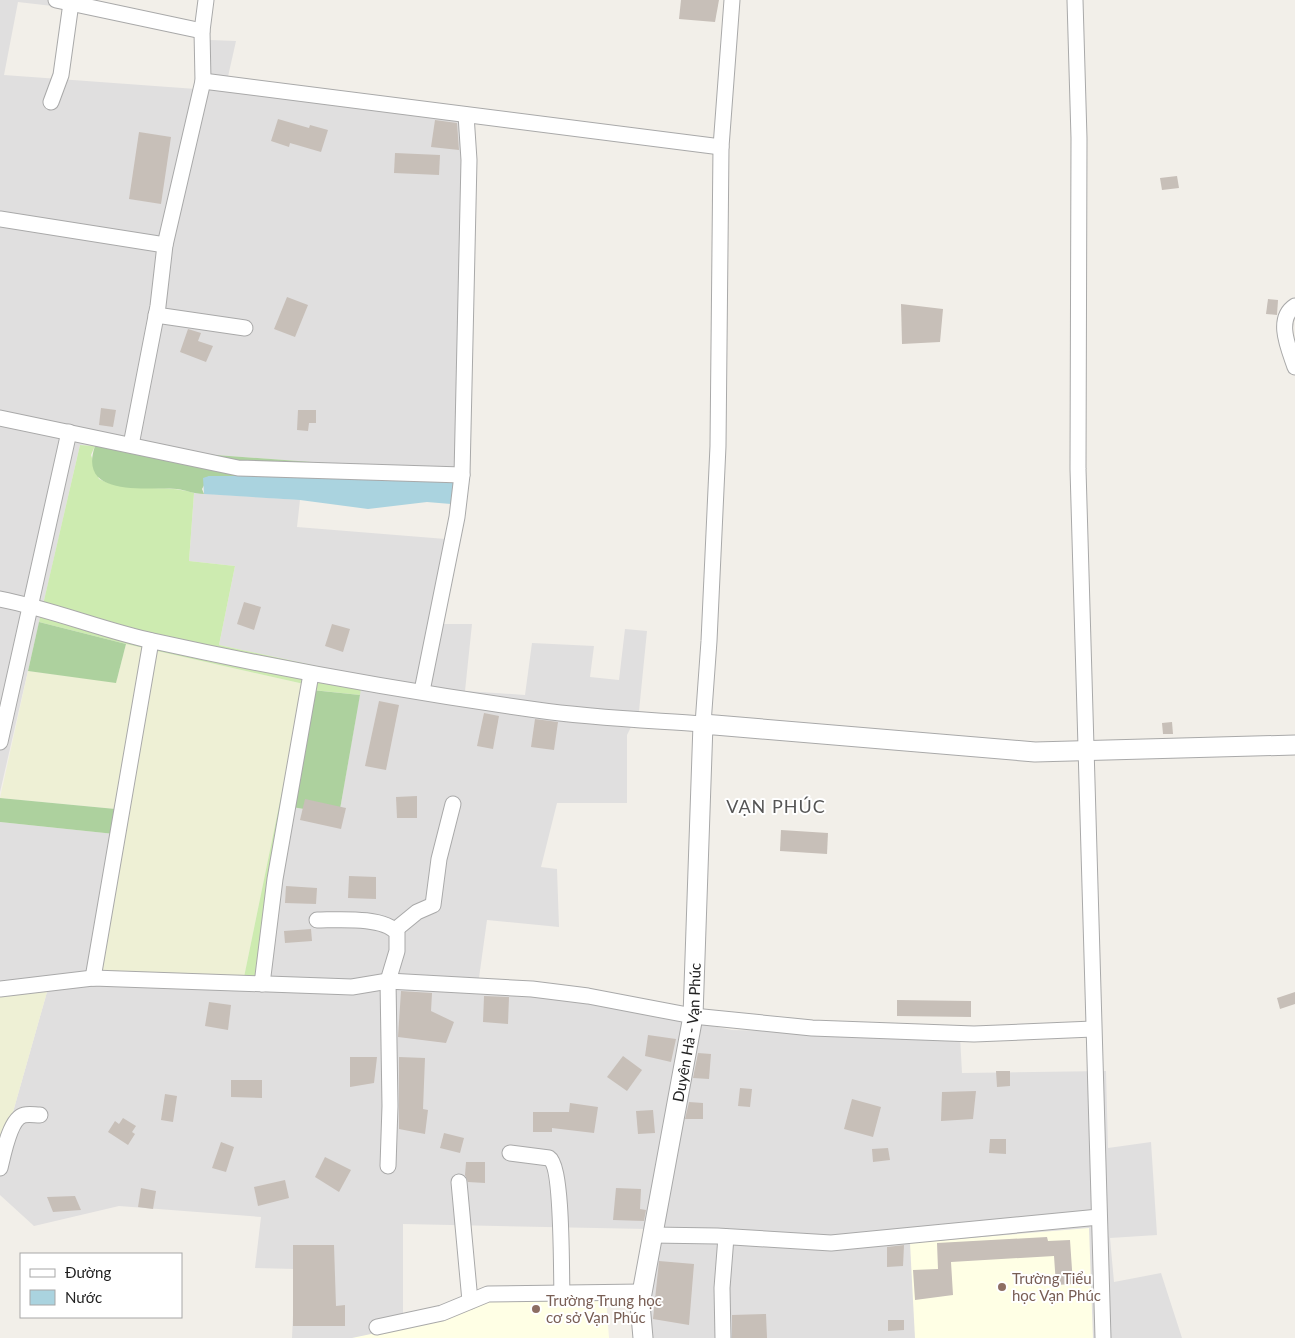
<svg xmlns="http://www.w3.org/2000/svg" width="1295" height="1338" viewBox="0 0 1295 1338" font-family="Lato,sans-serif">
<rect width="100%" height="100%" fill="#f2efe9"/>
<g fill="#e0dfdf">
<polygon points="0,0 62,0 61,7 18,2 4,75 196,89 210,40 236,41 227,81 472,120 461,473 80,445 0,792"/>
<polygon points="194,493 300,500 297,527 458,540 440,624 472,624 465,691 525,695 532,643 594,646 590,677 619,680 625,629 647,631 639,711 627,735 627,803 557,803 541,867 557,869 559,927 487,920 478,985 602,1003 732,1030 960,1036 962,1073 1106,1071 1108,1148 1151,1142 1157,1235 1110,1238 1114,1282 1161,1273 1182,1338 638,1338 647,1229 403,1224 403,1338 292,1338 295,1269 255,1268 261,1217 119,1206 34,1226 0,1195 0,1158 47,992 0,996 0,822 124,835 101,974 256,982 292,807 339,815 363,676 219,645 235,566 189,561"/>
</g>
<g fill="#ffffe5">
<polygon points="1089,1228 1093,1338 915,1338 910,1243"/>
<polygon points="606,1298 609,1338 352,1338 447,1318 484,1300"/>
</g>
<g fill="#eef0d5">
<polygon points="126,644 304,684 243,982 100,974 126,810 0,798 28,671 116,682"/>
<polygon points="47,992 0,1158 0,996"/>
</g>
<path fill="#cdebb0" d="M80,445L95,446L91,455L99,479C129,494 163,483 194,493L189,561L235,566L219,645L363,676L360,695L313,690L257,982H243L304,684L126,644L39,622Z"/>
<g fill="#add19e">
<path d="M95,446L461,473L456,483L294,472L253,476H209L202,489L204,494C194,494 186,490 177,489C148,486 77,499 95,446Z"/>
<polygon points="39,622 126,644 116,683 28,671"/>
<polygon points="312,690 360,695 339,815 292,807"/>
<polygon points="0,798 126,810 124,835 0,822"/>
</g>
<polygon fill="#aad3df" points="294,472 456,483 451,504 427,502 368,509 300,500 204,494 203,478 209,476 253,476"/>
<g fill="#c7bfb8">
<polygon points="681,0 719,0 715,22 679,19"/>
<polygon points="278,119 309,128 310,125 328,130 321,152 290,143 289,147 271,141"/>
<polygon points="435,120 457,123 459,150 431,147"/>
<polygon points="139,132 171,137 161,204 129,199"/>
<polygon points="395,153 440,155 439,175 394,173"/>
<polygon points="1177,176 1179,188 1162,190 1160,178"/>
<polygon points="287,297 308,305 295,337 274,329"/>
<polygon points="1268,299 1278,300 1277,315 1266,314"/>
<polygon points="901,304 943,309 940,342 902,344"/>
<polygon points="188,329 201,333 198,341 213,346 206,362 180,352"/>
<polygon points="101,408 116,410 113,427 99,425"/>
<polygon points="298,410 316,410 316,423 309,423 308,431 297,430"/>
<polygon points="244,602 261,607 254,630 237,624"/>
<polygon points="332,624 350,629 343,652 325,646"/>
<polygon points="379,701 399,705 386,770 365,766"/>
<polygon points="484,713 499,716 493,749 477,746"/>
<polygon points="535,719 558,722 554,750 531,747"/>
<polygon points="1172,722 1173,734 1163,734 1162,723"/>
<polygon points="417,796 417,818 397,818 396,797"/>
<polygon points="305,799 346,808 341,829 300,820"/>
<polygon points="781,830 828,833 827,854 780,851"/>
<polygon points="349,876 376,877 376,899 348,898"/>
<polygon points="286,886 317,888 316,904 285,903"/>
<polygon points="311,929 312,941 285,943 284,931"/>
<polygon points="401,991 432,993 431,1011 454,1022 446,1043 398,1037"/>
<polygon points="1295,992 1295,1004 1280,1009 1277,998"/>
<polygon points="484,996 509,997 508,1024 483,1022"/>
<polygon points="897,1000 971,1001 971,1017 897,1016"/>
<polygon points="209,1002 231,1005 228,1030 205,1026"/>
<polygon points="648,1035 676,1039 671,1062 645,1056"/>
<polygon points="698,1053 711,1054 709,1079 693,1078"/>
<polygon points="623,1056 642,1070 627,1091 607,1077"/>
<polygon points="350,1057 377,1057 374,1083 350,1087"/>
<polygon points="399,1057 425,1058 423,1109 428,1110 425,1134 399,1129"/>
<polygon points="996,1071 1010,1071 1010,1086 997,1087"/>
<polygon points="231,1080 262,1080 262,1098 231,1097"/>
<polygon points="740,1088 752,1089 750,1107 738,1106"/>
<polygon points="976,1091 973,1119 941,1121 942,1092"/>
<polygon points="165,1094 177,1096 173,1122 161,1120"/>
<polygon points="852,1099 881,1107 873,1137 844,1129"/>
<polygon points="689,1102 703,1103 703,1119 685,1119"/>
<polygon points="570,1103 598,1107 594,1133 552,1128 552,1132 533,1132 533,1112 569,1112"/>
<polygon points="653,1110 655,1133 638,1134 636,1111"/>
<polygon points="123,1118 136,1126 132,1132 135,1134 128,1145 108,1132 115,1121 119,1124"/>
<polygon points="444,1133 464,1138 460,1153 440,1148"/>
<polygon points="990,1139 1006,1139 1006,1154 989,1153"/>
<polygon points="221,1142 234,1147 226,1172 212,1168"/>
<polygon points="888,1148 890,1160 873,1162 872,1149"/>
<polygon points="325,1157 351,1170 339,1192 315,1177"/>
<polygon points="466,1162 485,1162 485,1183 468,1182 465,1175"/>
<polygon points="285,1180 289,1198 258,1206 254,1187"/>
<polygon points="141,1188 156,1191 153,1209 138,1207"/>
<polygon points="616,1188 641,1189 640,1209 646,1210 644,1221 613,1220"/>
<polygon points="75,1196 81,1210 53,1212 47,1197"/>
<polygon points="1047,1237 1048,1241 1070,1240 1073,1284 1056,1285 1054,1256 951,1262 953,1295 915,1300 913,1270 938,1269 937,1243"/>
<polygon points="293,1245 334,1245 336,1306 345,1305 345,1326 293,1326"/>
<polygon points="904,1245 903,1266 887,1267 887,1247"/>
<polygon points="659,1261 694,1264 689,1325 653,1319"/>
<polygon points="766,1314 767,1338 732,1338 732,1315"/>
<polygon points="888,1320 904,1320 904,1330 888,1331"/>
</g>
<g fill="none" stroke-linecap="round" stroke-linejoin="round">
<g stroke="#a9a9a9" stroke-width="17">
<g id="minor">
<polyline points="56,0 202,31"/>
<polyline points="1075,0 1079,138 1078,469 1103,1338"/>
<polyline points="203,81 721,147"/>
<polyline points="51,102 61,75 71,3"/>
<polyline points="0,219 165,245"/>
<path d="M1295,306C1275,319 1289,349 1295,367"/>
<polyline points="156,315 245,328"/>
<polyline points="0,418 238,468 462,475"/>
<polyline points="131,445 158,306 165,245 203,81 202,31 206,0"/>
<path d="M0,599C52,609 102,630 153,641C280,669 408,692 537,710C592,718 648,720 703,724L709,641L718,446L721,147L732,0"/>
<polyline points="422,691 457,517 462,475 469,160 466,115"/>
<polyline points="0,742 69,432"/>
<path d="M317,920C337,920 384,916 397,933V951L388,981L390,1106L388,1166"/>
<polyline points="395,930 417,912 433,905 439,859 453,804"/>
<polyline points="93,978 151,641"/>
<polyline points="262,984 275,879 311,674"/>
<polyline points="0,989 93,978 352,987 388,981 532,989 588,996 693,1016 812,1028 974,1034 1093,1029"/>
<path d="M510,1153L549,1158C563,1167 561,1273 562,1294"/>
<path d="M0,1168C3,1156 10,1118 24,1115C29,1114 35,1115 40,1115"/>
<polyline points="459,1182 470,1301"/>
<polyline points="652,1235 717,1236 831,1243 1099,1217"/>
<polyline points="377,1327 442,1313 488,1294 642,1292"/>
<polyline points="723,1338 722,1288 726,1237"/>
</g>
</g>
<g stroke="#a9a9a9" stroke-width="21">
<g id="tertiary">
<path id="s1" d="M643,1338L640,1304L693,1016L703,724L1035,752L1295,745"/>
</g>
</g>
<use href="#minor" stroke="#fff" stroke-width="15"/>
<use href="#tertiary" stroke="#fff" stroke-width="19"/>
</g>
<g fill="#8d6e63" stroke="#fff" stroke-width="2">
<circle cx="1002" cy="1287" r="5"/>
<circle cx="536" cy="1309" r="5"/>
</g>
<g text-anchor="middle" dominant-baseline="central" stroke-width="4" stroke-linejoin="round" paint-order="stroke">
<g font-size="15" fill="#222" stroke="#fff">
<text stroke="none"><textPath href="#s1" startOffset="310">Duyên Hà - Vạn Phúc</textPath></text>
</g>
<g font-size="15" fill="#785e54" stroke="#fff" text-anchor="start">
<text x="1012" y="1278">Trường Tiểu<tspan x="1012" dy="17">học Vạn Phúc</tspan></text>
<text x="546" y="1300">Trường Trung học<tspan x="546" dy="17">cơ sở Vạn Phúc</tspan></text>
</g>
<g font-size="18" letter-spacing="1" fill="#555" stroke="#fff">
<text x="776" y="806">VẠN PHÚC</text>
</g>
</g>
<rect x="20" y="1253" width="162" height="65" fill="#ffffff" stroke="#a7a7a7"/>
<rect x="30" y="1269" width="25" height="8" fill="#ffffff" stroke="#a7a7a7"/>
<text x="65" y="1278" font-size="15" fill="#222222">Đường</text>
<rect x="30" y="1290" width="25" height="15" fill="#aad3df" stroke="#a7a7a7"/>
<text x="65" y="1303" font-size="15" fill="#222222">Nước</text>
</svg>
